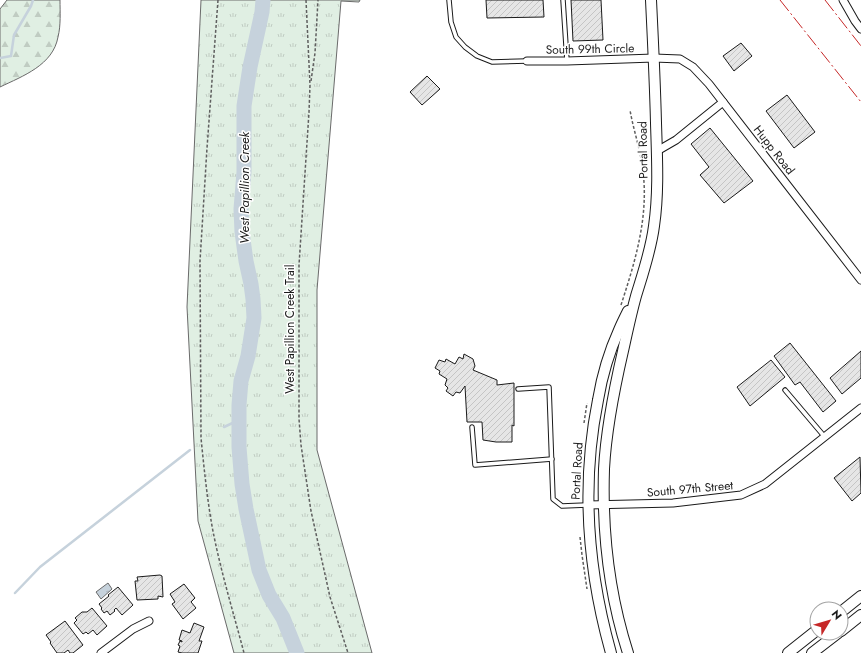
<svg xmlns="http://www.w3.org/2000/svg" width="861" height="653" viewBox="0 0 861 653" font-family="Jost,sans-serif">
<defs>
<pattern id="grass-tufts" width="24" height="20" patternUnits="userSpaceOnUse"><rect width="24" height="20" fill="#e0efe3"/><path d="M3 7l-1-3M5 7V3M7 7l1-3M15 17l-1-3M17 17v-4M19 17l1-3" fill="none" stroke="#c0ccc2"/></pattern>
<pattern id="forest-firs" width="22" height="20" patternUnits="userSpaceOnUse"><rect width="22" height="20" fill="#e0efe3"/><path d="M5 1l3.5 6h-7zM16 11l3.5 6h-7z" fill="#c0ccc2"/></pattern>
<pattern id="water-ripples" width="26" height="14" patternUnits="userSpaceOnUse"><rect width="26" height="14" fill="#c6d2dc"/><path d="M2 4q2-2 4 0t4 0M15 11q2-2 4 0t4 0" fill="none" stroke="#aab4bc"/></pattern>
<pattern id="building-hatch" width="6" height="6" patternUnits="userSpaceOnUse"><rect width="6" height="6" fill="#e6e6e6"/><path d="M-1 1l2-2M0 6l6-6M5 7l2-2" fill="none" stroke="#c5c5c5"/></pattern>
</defs>
<rect width="100%" height="100%" fill="#fff"/>
<polygon fill="url(#grass-tufts)" stroke="#6a6a6a" points="201,0 360,0 359,2 341,1 317,290 317,450 372,653 234,653 198,521 187,307"/>
<path fill="url(#forest-firs)" stroke="#6a6a6a" d="M7,0H60C60,12 61,25 58,37C53,65 23,76 0,87V9Z"/>
<polygon fill="url(#water-ripples)" stroke="#6a6a6a" points="108,583 112,589 101,599 96,592"/>
<g fill="none" stroke-linecap="round" stroke-linejoin="round">
<g stroke="#c6d2dc" stroke-width="2.5">
<polyline points="0,58 11,56 14,35 31,6 33,0"/>
<polyline points="224,427 239,420"/>
<polyline points="15,593 40,567 190,450"/>
</g>
<polyline stroke="#c6d2dc" stroke-width="15" points="263,0 262,12 250,67 244,106 244,172 241,209 242,232 246,261 251,284 253,299 254,318 248,356 241,381 239,405 239,447 242,484 246,509 259,570 269,595 283,618 297,653"/>
</g>
<g fill="url(#building-hatch)" stroke="#1a1a1a">
<polygon points="486,0 543,0 544,17 487,18"/>
<polygon points="571,0 601,0 603,40 573,41"/>
<polygon points="741,43 752,56 734,71 723,56"/>
<polygon points="427,76 440,89 422,105 410,92"/>
<polygon points="787,95 815,132 794,148 766,111"/>
<polygon points="710,128 753,181 724,203 700,175 709,167 691,144"/>
<polygon points="790,343 836,401 823,412 800,382 795,385 774,356"/>
<polygon points="861,351 861,378 842,394 830,378"/>
<polygon points="464,354 473,359 475,366 473,370 497,380 497,385 514,383 514,426 512,425 512,442 496,442 483,440 482,422 467,422 465,386 460,393 456,392 453,396 446,391 448,388 445,385 447,379 439,374 440,371 435,368 439,360 445,362 446,359 455,364 459,357 463,359"/>
<polygon points="771,360 785,377 750,406 737,387"/>
<polygon points="860,457 861,493 852,501 834,478"/>
<polygon points="160,575 162,576 163,597 158,596 158,599 137,600 135,581 138,581 137,577"/>
<polygon points="184,584 195,598 191,602 196,608 183,619 172,604 175,602 170,594"/>
<polygon points="118,587 133,605 122,615 116,608 114,610 115,611 110,615 107,611 104,613 101,609 102,608 99,604 109,596 108,595"/>
<polygon points="92,608 107,626 97,635 93,630 88,634 86,632 83,634 74,623 77,620 75,618 82,612 87,612"/>
<polygon points="65,621 83,645 73,653 70,653 68,650 64,653 57,653 50,643 51,642 46,635"/>
<polygon points="194,623 204,627 199,641 202,641 198,653 182,653 178,652 180,646 178,645 180,641 182,642 182,641 179,640 182,630 190,633"/>
</g>
<g fill="none" stroke-linecap="round" stroke-linejoin="round">
<g stroke="#1a1a1a" stroke-width="5.5">
<g id="lane">
<polyline points="449,0 451,22 456,37 465,47 477,56 492,62 527,61"/>
<polyline points="563,0 567,61"/>
<polyline points="518,389 549,387 553,499 562,506 587,505"/>
<polyline points="785,390 824,436"/>
<polyline points="472,427 475,465 552,459"/>
</g>
</g>
<g stroke="#1a1a1a" stroke-width="9">
<g id="street">
<polyline points="843,0 855,21 861,29"/>
<polyline points="527,61 567,61 654,58 680,59 693,67 709,84 861,280"/>
<polyline points="657,151 676,140 723,102"/>
<polyline points="588,505 673,503 741,495 765,484 861,408"/>
<polyline points="101,653 133,629 149,621"/>
</g>
</g>
<g stroke="#1a1a1a" stroke-width="12">
<g id="secondary">
<polyline points="841,612 861,596"/>
<polyline points="841,631 861,615"/>
<path d="M611,653C588,571 581,484 598,400C602,376 609,352 619,330C622,323 625,317 628,311"/>
<path d="M628,653C609,594 602,532 604,469C606,430 614,390 623,351C627,333 631,314 636,296C643,273 651,250 654,226C659,192 657,157 656,123C655,82 653,41 651,0"/>
<polyline points="788,653 817,630"/>
<polyline points="812,653 838,633"/>
</g>
</g>
<g stroke="#5f5f5f" stroke-width="1.5" stroke-dasharray="3 2" stroke-linecap="butt">
<path d="M218,0L207,148L200,261L201,438C204,468 207,497 212,526C220,569 233,611 244,653"/>
<polyline points="306,0 310,85 309,112 299,265 299,419 301,445 311,511 330,597 348,653"/>
<polyline points="311,81 315,53 318,0"/>
<path d="M621,305C636,259 650,213 642,164C639,145 633,128 630,110"/>
<polyline points="584,423 587,403"/>
<polyline points="580,537 582,555 587,589"/>
</g>
<use href="#lane" stroke="#fff" stroke-width="3.5"/>
<use href="#street" stroke="#fff" stroke-width="7"/>
<use href="#secondary" stroke="#fff" stroke-width="10"/>
<g stroke="#c62828" stroke-width="1" stroke-dasharray="14 3 2 3" stroke-linecap="butt">
<polyline points="780,0 861,102"/>
<polyline points="825,0 861,46"/>
</g>
</g>
<g text-anchor="middle" dominant-baseline="central" stroke-width="3" stroke-linejoin="round" paint-order="stroke">
<g font-size="12" fill="#1a1a1a" stroke="#fff">
<text transform="translate(590 49) rotate(-1)">South 99th Circle</text>
<text transform="translate(643 150) rotate(-91)">Portal Road</text>
<text transform="translate(774 150) rotate(52)">Hupp Road</text>
<text transform="translate(290 329) rotate(-90)">West Papillion Creek Trail</text>
<text transform="translate(577 471) rotate(-87)">Portal Road</text>
<text transform="translate(690 489) rotate(-5)">South 97th Street</text>
</g>
<g font-size="13" font-style="italic" fill="#1a1a1a" stroke="#fff">
<text transform="translate(244 188) rotate(-90)">West Papillion Creek</text>
</g>
</g>
<g transform="translate(829 621) rotate(52)"><circle r="19" fill="#ffffff" stroke="#a3a3a3"/>
<path d="M0-3L7 15L0 10L-7 15Z" fill="#c62828"/>
<text y="-6" font-size="11" font-weight="bold" text-anchor="middle" fill="#1a1a1a">N</text>
</g>
</svg>
